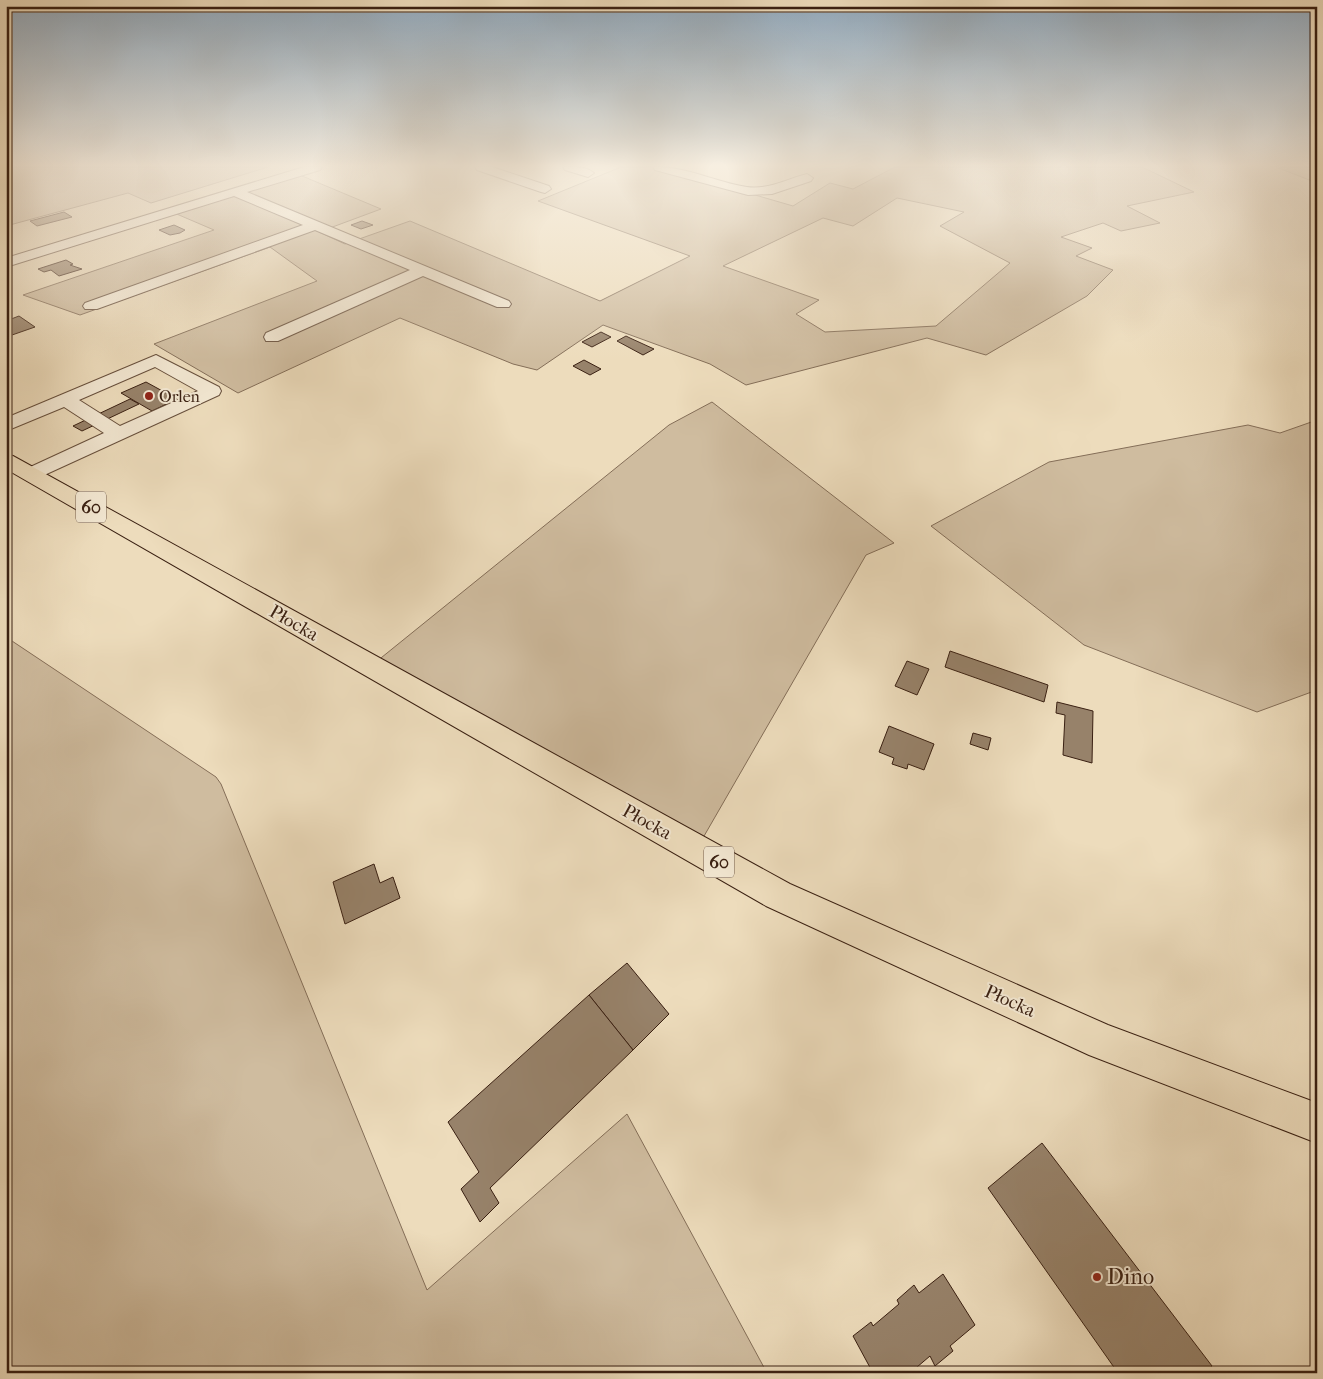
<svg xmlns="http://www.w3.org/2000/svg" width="1323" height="1379" viewBox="0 0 1323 1379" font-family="'IM FELL French Canon',serif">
<rect width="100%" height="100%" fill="#eddcbc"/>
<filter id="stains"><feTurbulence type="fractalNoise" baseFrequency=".004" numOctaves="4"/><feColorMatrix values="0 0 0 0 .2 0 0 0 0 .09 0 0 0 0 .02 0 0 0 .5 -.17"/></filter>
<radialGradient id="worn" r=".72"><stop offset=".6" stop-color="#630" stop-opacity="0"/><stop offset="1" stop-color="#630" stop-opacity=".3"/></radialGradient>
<g fill="#cfbc9f" stroke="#846e58" fill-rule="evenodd">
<polygon points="6,167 268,167 151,203 128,193 6,226"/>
<path d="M621,167H659L793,206L830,183L853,189L895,167H1142L1194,192L1127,206L1160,223L1121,231L1103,223L1061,237L1092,248L1076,256L1113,270L1087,296L986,355L927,338L746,385L710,364L603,325L537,370L513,364L400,318L238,393L154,344L317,281L270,247L80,315L23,295L214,230L172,212L295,173L381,209L319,232L345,244L410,221L600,301L690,256L538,201ZM897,198L964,212L940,226L1010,263L936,326L825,332L796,314L819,300L723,266L823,218L853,226Z"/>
<polygon points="1276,167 1317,167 1317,183"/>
<polygon points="712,402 894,543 866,555 696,850 371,666 669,425"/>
<polygon points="1317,420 1317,690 1257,712 1084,645 931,526 1049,462 1248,425 1280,433"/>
<polygon points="6,637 216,777 221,784 427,1290 627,1114 767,1373 6,1373"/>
</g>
<g fill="#97826a" stroke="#3a2012">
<polygon points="64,212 72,217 37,226 30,221"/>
<polygon points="362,221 373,225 361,229 351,225"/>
<polygon points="174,225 185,230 180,233 170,235 159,230"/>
<polygon points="66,260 73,264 70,265 82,269 59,276 51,270 44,272 38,269"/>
<polygon points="19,316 35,327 12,335 6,331 6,321"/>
<polygon points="601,332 611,337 592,347 582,342"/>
<polygon points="626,336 630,338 654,349 643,355 617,341"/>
<polygon points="584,360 601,369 590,375 573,366"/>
<polygon points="146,382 177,399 152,411 121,393"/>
<polygon points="130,399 139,404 82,431 73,426"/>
<polygon points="950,651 1048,685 1044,702 945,667"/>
<polygon points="907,661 929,669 917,695 895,686"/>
<polygon points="1057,702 1093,711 1092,763 1063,755 1065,715 1056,713"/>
<polygon points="889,726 934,744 924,770 908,764 907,769 892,764 894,758 879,752"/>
<polygon points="973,733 991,738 988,750 970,744"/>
<polygon points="374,864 380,883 393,877 400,898 345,924 333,882"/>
<polygon points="627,963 669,1014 633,1050 589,995"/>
<polygon points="589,995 633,1050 490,1188 499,1203 480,1222 461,1189 479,1172 448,1122"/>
<polygon points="1042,1143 1212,1366 1205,1373 1118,1373 988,1188"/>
<polygon points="943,1274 975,1325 950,1346 953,1351 935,1366 930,1356 910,1373 873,1373 853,1336 871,1322 873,1326 899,1304 897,1300 914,1285 919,1293"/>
</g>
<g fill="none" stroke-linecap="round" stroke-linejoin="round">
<g stroke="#674f3c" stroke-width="2">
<g id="minor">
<polygon points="304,167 322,167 320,170 247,192 509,301 511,304 509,307 497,307 423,276 278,341 266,341 264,337 266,333 410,270 315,230 97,309 85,309 83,306 85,303 303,225 234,196 6,267 6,258"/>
<polygon points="475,167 492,167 549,186 551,189 545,193 541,192 477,170"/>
<path d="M563,167C574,167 586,166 594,173L588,177L565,170Z"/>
<path d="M653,167C686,166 715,182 747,187C768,190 787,179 807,174L813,178L811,181L772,194L748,195L655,170Z"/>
<path d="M156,355L219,387L221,391L219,395L40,477L33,479L26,477L22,473L26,469L104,433L64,407L6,431V418ZM155,367L198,391L120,426L79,400Z"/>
</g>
</g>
<g stroke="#3a2012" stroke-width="2">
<polygon id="major" points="6,454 13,456 790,884 1108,1025 1317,1103 1317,1143 1089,1055 766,906 6,469"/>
</g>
<use href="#minor" fill="#f3e8d3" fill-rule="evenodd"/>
<use href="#major" fill="#eddcbc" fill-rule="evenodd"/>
</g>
<linearGradient id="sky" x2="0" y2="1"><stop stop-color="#91aabf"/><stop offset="0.46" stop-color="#f7efe1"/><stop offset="1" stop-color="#f7efe1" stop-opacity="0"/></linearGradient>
<rect width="1323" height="360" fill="url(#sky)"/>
<g fill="#8f2418" stroke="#f3e8d3" stroke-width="2">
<circle cx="149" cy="396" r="5"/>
<circle cx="1097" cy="1277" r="5"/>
</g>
<g text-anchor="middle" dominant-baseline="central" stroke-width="4" stroke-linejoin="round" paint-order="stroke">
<g font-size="16" fill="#3a2012" stroke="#f3e8d3" text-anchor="start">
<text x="159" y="396">Orlen</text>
</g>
<g fill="#f3e8d3" stroke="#725c4c" stroke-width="1">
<rect x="76" y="491.5" width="30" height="31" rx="4"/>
<rect x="704" y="846.5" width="30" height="31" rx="4"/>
</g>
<g font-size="18" font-weight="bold" fill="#3a2012">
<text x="91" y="507">60</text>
<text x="719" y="862">60</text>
</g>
<g font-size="19" fill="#3a2012" stroke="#f3e8d3">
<text transform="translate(294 623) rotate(30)">Płocka</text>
<text transform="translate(647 822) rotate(29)">Płocka</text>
<text transform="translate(1010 1001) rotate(24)">Płocka</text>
</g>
<g font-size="22" fill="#3a2012" stroke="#f3e8d3" text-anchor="start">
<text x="1107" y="1277">Dino</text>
</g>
</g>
<rect width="1323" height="1379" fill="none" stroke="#eddcbc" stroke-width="25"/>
<rect x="8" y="8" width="1308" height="1364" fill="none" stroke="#3a2012" stroke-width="2.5"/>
<rect x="12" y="12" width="1298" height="1354" fill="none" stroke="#3a2012"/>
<rect width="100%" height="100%" filter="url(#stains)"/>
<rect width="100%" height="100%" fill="url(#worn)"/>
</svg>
